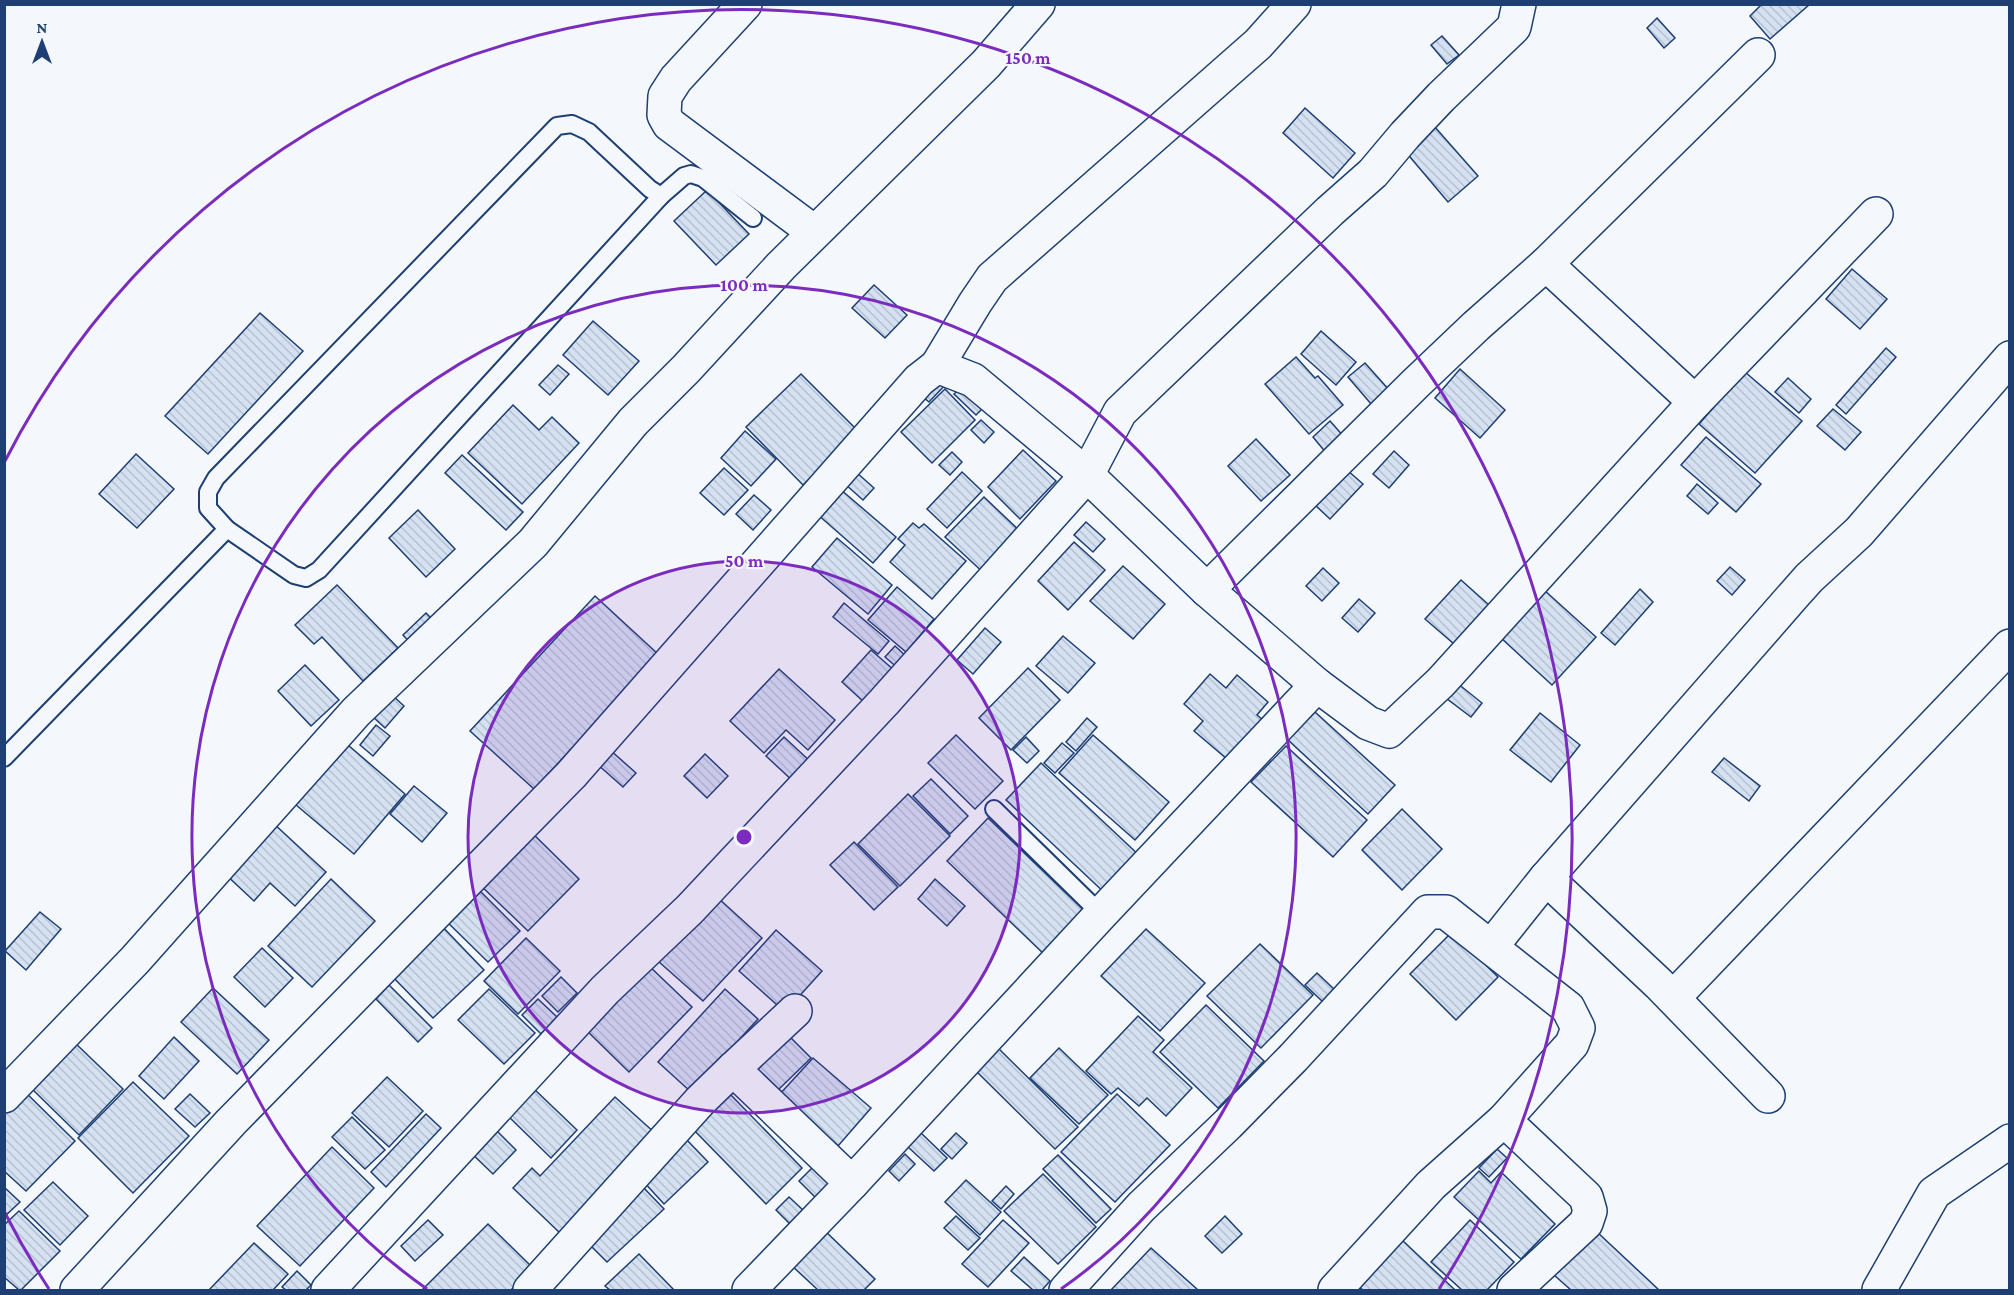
<svg xmlns="http://www.w3.org/2000/svg" width="2014" height="1295" viewBox="0 0 2014 1295" font-family="'Crimson Pro',serif">
<defs>
<pattern id="building-back-hatch" width="6" height="6" patternUnits="userSpaceOnUse" patternTransform="scale(1.5)"><rect width="6" height="6" fill="#d5e0f0"/><path d="M-1 5l2 2M0 0l6 6M5-1l2 2" fill="none" stroke="#b6c1d1"/></pattern>
</defs>
<rect width="100%" height="100%" fill="#f4f7fb"/>
<g fill="url(#building-back-hatch)" stroke="#1d3f73" stroke-width="1.5">
<polygon points="1762,4 1810,4 1770,39 1750,16"/>
<polygon points="1657,18 1675,38 1664,48 1647,28"/>
<polygon points="1442,36 1459,55 1447,64 1431,45"/>
<polygon points="1305,108 1355,153 1333,178 1283,133"/>
<polygon points="1434,126 1478,176 1448,202 1405,151"/>
<polygon points="707,190 749,234 716,265 674,221"/>
<polygon points="1852,269 1887,299 1860,329 1826,299"/>
<polygon points="874,285 907,315 885,338 852,308"/>
<polygon points="260,313 303,351 208,454 165,416"/>
<polygon points="593,321 639,361 608,395 563,355"/>
<polygon points="1321,331 1356,362 1336,385 1301,354"/>
<polygon points="1886,348 1896,357 1846,414 1836,405"/>
<polygon points="1296,357 1315,378 1318,376 1343,405 1309,434 1265,384"/>
<polygon points="1365,363 1390,391 1372,405 1348,377"/>
<polygon points="558,365 569,374 550,395 539,385"/>
<polygon points="1460,369 1505,410 1480,438 1435,398"/>
<polygon points="1745,372 1802,421 1755,473 1699,424"/>
<polygon points="801,374 858,431 803,485 746,427"/>
<polygon points="941,377 947,383 929,402 922,396"/>
<polygon points="1788,378 1811,399 1799,413 1775,392"/>
<polygon points="968,382 988,403 976,415 954,394"/>
<polygon points="945,389 975,420 932,463 901,432"/>
<polygon points="513,405 539,430 552,417 579,443 522,504 468,453"/>
<polygon points="1833,409 1861,432 1845,450 1817,426"/>
<polygon points="981,420 994,432 984,443 971,430"/>
<polygon points="1330,421 1345,438 1327,454 1313,437"/>
<polygon points="745,431 776,459 751,486 721,458"/>
<polygon points="1706,437 1761,484 1736,512 1681,465"/>
<polygon points="1256,439 1290,475 1261,501 1228,466"/>
<polygon points="1023,450 1056,481 1020,519 988,487"/>
<polygon points="1394,451 1409,465 1389,488 1373,474"/>
<polygon points="952,452 962,462 950,475 939,465"/>
<polygon points="136,454 174,489 137,528 99,494"/>
<polygon points="462,455 523,512 506,530 445,473"/>
<polygon points="724,468 748,490 724,515 700,493"/>
<polygon points="1347,470 1363,484 1330,519 1315,505"/>
<polygon points="856,472 874,488 863,500 845,484"/>
<polygon points="962,472 982,491 947,528 927,509"/>
<polygon points="1697,484 1718,503 1708,514 1687,496"/>
<polygon points="840,489 896,537 873,563 817,514"/>
<polygon points="754,495 771,510 753,530 736,514"/>
<polygon points="984,497 1025,536 987,576 945,537"/>
<polygon points="418,510 455,549 426,577 389,538"/>
<polygon points="1086,522 1105,539 1093,552 1074,535"/>
<polygon points="913,523 919,528 924,524 966,561 932,599 890,562 905,545 898,539"/>
<polygon points="837,538 892,585 868,614 812,567"/>
<polygon points="1074,542 1105,570 1068,610 1038,581"/>
<polygon points="1123,566 1165,604 1133,639 1090,601"/>
<polygon points="1730,567 1745,580 1732,595 1717,581"/>
<polygon points="1323,568 1339,583 1322,601 1306,586"/>
<polygon points="1461,580 1489,605 1454,644 1425,619"/>
<polygon points="337,585 398,648 363,681 322,637 314,644 295,625"/>
<polygon points="897,587 934,619 906,652 868,620"/>
<polygon points="1543,589 1596,637 1552,685 1500,637"/>
<polygon points="1640,589 1653,602 1615,645 1601,633"/>
<polygon points="595,596 659,655 534,789 470,731"/>
<polygon points="1359,599 1375,613 1358,632 1342,618"/>
<polygon points="844,603 889,641 878,654 833,617"/>
<polygon points="426,613 439,626 415,648 403,635"/>
<polygon points="985,628 1001,642 973,674 957,660"/>
<polygon points="1063,636 1095,663 1068,693 1036,666"/>
<polygon points="895,646 909,659 900,670 885,657"/>
<polygon points="871,650 895,671 865,703 842,682"/>
<polygon points="305,665 339,700 311,726 278,691"/>
<polygon points="1028,668 1060,700 1011,750 979,718"/>
<polygon points="779,669 835,720 808,750 786,730 764,753 730,721"/>
<polygon points="1210,674 1226,688 1237,675 1268,702 1257,715 1269,725 1234,765 1194,731 1203,721 1184,704"/>
<polygon points="1457,683 1482,703 1471,717 1446,698"/>
<polygon points="392,695 404,706 385,728 373,717"/>
<polygon points="1315,712 1395,785 1368,814 1288,740"/>
<polygon points="1540,713 1580,745 1551,782 1510,750"/>
<polygon points="1087,718 1097,727 1076,751 1066,742"/>
<polygon points="376,725 390,736 373,756 360,745"/>
<polygon points="956,735 1003,781 975,809 928,763"/>
<polygon points="1093,735 1169,802 1135,840 1059,773"/>
<polygon points="784,737 813,764 795,783 766,756"/>
<polygon points="1026,737 1039,751 1027,763 1013,750"/>
<polygon points="341,739 405,794 354,854 289,799"/>
<polygon points="1062,743 1074,753 1055,773 1044,763"/>
<polygon points="1286,746 1367,820 1333,857 1251,782"/>
<polygon points="609,749 636,773 623,787 596,763"/>
<polygon points="705,754 728,776 707,798 684,776"/>
<polygon points="1724,758 1760,786 1749,801 1712,772"/>
<polygon points="1041,763 1143,859 1108,896 1006,800"/>
<polygon points="931,779 968,816 950,834 913,796"/>
<polygon points="414,786 447,813 422,842 390,814"/>
<polygon points="908,794 950,836 900,886 858,844"/>
<polygon points="1402,809 1442,849 1402,890 1362,850"/>
<polygon points="988,818 1090,916 1049,959 947,861"/>
<polygon points="272,822 326,872 295,906 270,883 254,901 224,873"/>
<polygon points="526,827 579,879 528,931 475,880"/>
<polygon points="854,842 898,887 874,910 830,865"/>
<polygon points="331,879 375,921 312,987 268,946"/>
<polygon points="935,879 965,906 947,926 918,899"/>
<polygon points="469,880 520,931 488,962 437,912"/>
<polygon points="717,897 762,938 703,1001 658,961"/>
<polygon points="40,912 61,929 26,970 5,951"/>
<polygon points="436,920 484,970 433,1018 385,969"/>
<polygon points="1146,929 1205,983 1160,1031 1101,976"/>
<polygon points="776,930 822,971 785,1012 739,971"/>
<polygon points="1452,932 1498,977 1456,1020 1410,974"/>
<polygon points="526,938 560,971 518,1014 484,981"/>
<polygon points="1260,944 1313,995 1261,1048 1207,996"/>
<polygon points="262,948 293,978 265,1007 234,977"/>
<polygon points="646,963 692,1007 629,1072 583,1027"/>
<polygon points="1317,973 1335,990 1323,1002 1305,985"/>
<polygon points="561,977 577,993 558,1012 542,996"/>
<polygon points="389,985 432,1028 418,1042 376,999"/>
<polygon points="213,988 269,1040 237,1074 181,1022"/>
<polygon points="489,989 535,1033 504,1064 458,1020"/>
<polygon points="725,989 758,1019 691,1092 658,1062"/>
<polygon points="538,999 557,1017 541,1034 522,1015"/>
<polygon points="1206,1005 1264,1061 1218,1108 1160,1052"/>
<polygon points="1138,1016 1164,1040 1153,1052 1192,1088 1166,1116 1147,1098 1139,1106 1118,1088 1111,1094 1086,1071"/>
<polygon points="786,1033 811,1058 777,1091 752,1066"/>
<polygon points="174,1037 199,1061 164,1099 139,1076"/>
<polygon points="73,1041 123,1089 79,1135 29,1086"/>
<polygon points="995,1045 1078,1127 1055,1149 972,1067"/>
<polygon points="1059,1048 1108,1095 1079,1124 1030,1078"/>
<polygon points="813,1058 871,1108 838,1146 779,1095"/>
<polygon points="387,1077 423,1111 389,1147 352,1113"/>
<polygon points="133,1082 189,1136 133,1193 78,1138"/>
<polygon points="19,1086 75,1141 26,1191 4,1171 4,1100"/>
<polygon points="532,1087 577,1130 551,1158 506,1114"/>
<polygon points="728,1092 802,1168 766,1204 692,1128"/>
<polygon points="190,1094 210,1113 195,1127 175,1109"/>
<polygon points="1117,1094 1170,1145 1115,1202 1061,1152"/>
<polygon points="615,1097 656,1134 561,1234 513,1188 532,1168 540,1176"/>
<polygon points="426,1114 441,1128 386,1187 371,1172"/>
<polygon points="352,1117 385,1150 365,1169 332,1137"/>
<polygon points="490,1124 516,1150 493,1174 466,1148"/>
<polygon points="921,1133 947,1158 934,1171 908,1147"/>
<polygon points="956,1133 967,1143 952,1159 941,1149"/>
<polygon points="686,1139 708,1162 664,1204 642,1180"/>
<polygon points="332,1147 374,1188 300,1266 257,1226"/>
<polygon points="1497,1149 1507,1158 1489,1177 1479,1168"/>
<polygon points="905,1154 915,1164 899,1181 889,1171"/>
<polygon points="1058,1155 1111,1209 1096,1223 1043,1169"/>
<polygon points="815,1165 833,1184 817,1199 799,1181"/>
<polygon points="1479,1171 1491,1183 1501,1172 1555,1224 1521,1259 1454,1197"/>
<polygon points="1043,1174 1096,1227 1058,1264 1004,1211"/>
<polygon points="966,1180 1001,1212 980,1235 945,1202"/>
<polygon points="53,1182 88,1216 60,1245 24,1210"/>
<polygon points="642,1186 664,1209 607,1262 585,1240"/>
<polygon points="1006,1186 1014,1194 1001,1209 992,1201"/>
<polygon points="4,1187 20,1202 4,1217"/>
<polygon points="789,1197 804,1211 790,1224 776,1210"/>
<polygon points="19,1211 60,1251 21,1290 19,1290 4,1277 4,1225"/>
<polygon points="956,1216 980,1238 968,1250 944,1228"/>
<polygon points="1225,1216 1242,1234 1222,1253 1205,1236"/>
<polygon points="428,1220 443,1235 415,1261 401,1246"/>
<polygon points="1003,1220 1029,1243 988,1287 962,1264"/>
<polygon points="1470,1220 1514,1262 1487,1290 1462,1290 1431,1262"/>
<polygon points="488,1224 533,1268 511,1290 422,1290"/>
<polygon points="823,1229 875,1279 864,1290 818,1290 790,1264"/>
<polygon points="1596,1231 1659,1290 1571,1290 1554,1275"/>
<polygon points="1402,1240 1455,1290 1363,1290 1358,1286"/>
<polygon points="254,1243 288,1274 273,1290 209,1290"/>
<polygon points="1151,1248 1198,1290 1111,1290"/>
<polygon points="639,1254 674,1290 610,1290 605,1286"/>
<polygon points="1024,1257 1050,1281 1042,1290 1033,1290 1011,1271"/>
<polygon points="297,1271 311,1285 306,1290 286,1290 282,1287"/>
</g>
<g fill="none" stroke-linecap="round" stroke-linejoin="round">
<g stroke="#1d3f73" stroke-width="20">
<g id="service">
<polyline points="227,529 294,575 306,578 319,570 661,196"/>
<polyline points="4,758 227,529 208,508 208,492 216,478 557,126 572,124 589,132 650,189 661,196 684,176 691,174 703,178 753,218"/>
<polyline points="994,809 1101,914"/>
</g>
</g>
<g stroke="#1d3f73" stroke-width="36">
<g id="minor">
<polyline points="745,4 676,79 665,96 664,115 669,124 814,232"/>
<polyline points="937,366 975,303 992,278 1258,44 1294,4"/>
<polyline points="1695,402 1876,214"/>
<polyline points="1207,590 1415,384 1476,326 1546,264 1758,55"/>
<polyline points="1546,878 1659,984 1768,1096"/>
<polyline points="1491,947 1546,878 1793,596 1809,578 1859,532 2010,358"/>
<polyline points="1673,998 2010,646"/>
<polyline points="733,1069 795,1011"/>
<polyline points="4,1096 135,960 356,712 533,543 633,422 686,369 781,266 986,64 1038,4"/>
<polyline points="1504,1120 1586,1197 1590,1211 1586,1223 1514,1290"/>
<polyline points="77,1290 231,1122 571,775 919,380 937,366 973,380 1087,475 1207,590 1317,685 1368,723 1389,731 1441,682 1695,402 1546,264"/>
<polyline points="328,1290 605,990 690,909 884,702 1087,475 1120,412 1330,211 1373,173 1405,135 1441,97 1514,27 1519,4"/>
<polyline points="530,1290 700,1101 733,1069 852,1183"/>
<polyline points="749,1290 852,1183 1101,914 1317,685"/>
<polyline points="1066,1290 1141,1207 1228,1124 1293,1058 1428,912 1446,912 1568,1008 1578,1028 1572,1044 1504,1120 1431,1185 1335,1290"/>
<polyline points="1879,1290 1934,1193 2010,1141"/>
</g>
</g>
<use href="#service" stroke="#f4f7fb" stroke-width="16"/>
<use href="#minor" stroke="#f4f7fb" stroke-width="33"/>
</g>
<circle cx="744" cy="837" r="276" fill="#7b2cbf" fill-opacity=".12"/>
<g fill="none" stroke="#7b2cbf" stroke-width="3">
<circle cx="744" cy="837" r="276"/>
<path d="M427 1289A552 552 0 1 1 1061 1289"/>
<path d="M49 1289A829 829 0 0 1 5 1213M5 461A829 829 0 1 1 1439 1289"/>
</g>
<circle cx="744" cy="837" r="9" fill="#7b2cbf" stroke="#f4f7fb" stroke-width="3"/>
<g font-size="18" text-anchor="middle" font-weight="bold" fill="#7b2cbf" stroke="#f4f7fb" stroke-width="4.5" stroke-linejoin="round" paint-order="stroke">
<text x="1028" y="64">150 m</text>
<text x="744" y="291">100 m</text>
<text x="744" y="567">50 m</text>
</g>
<rect width="2014" height="1295" fill="none" stroke="#1d3f73" stroke-width="12"/>
<g transform="translate(42 42)" stroke="#f4f7fb" stroke-width="4.5" paint-order="stroke">
<path d="M0-4.5L10 22L0 15L-10 22Z" fill="#1d3f73"/>
<text y="-9" font-size="16" font-weight="bold" text-anchor="middle" fill="#1d3f73">N</text>
</g>
</svg>
